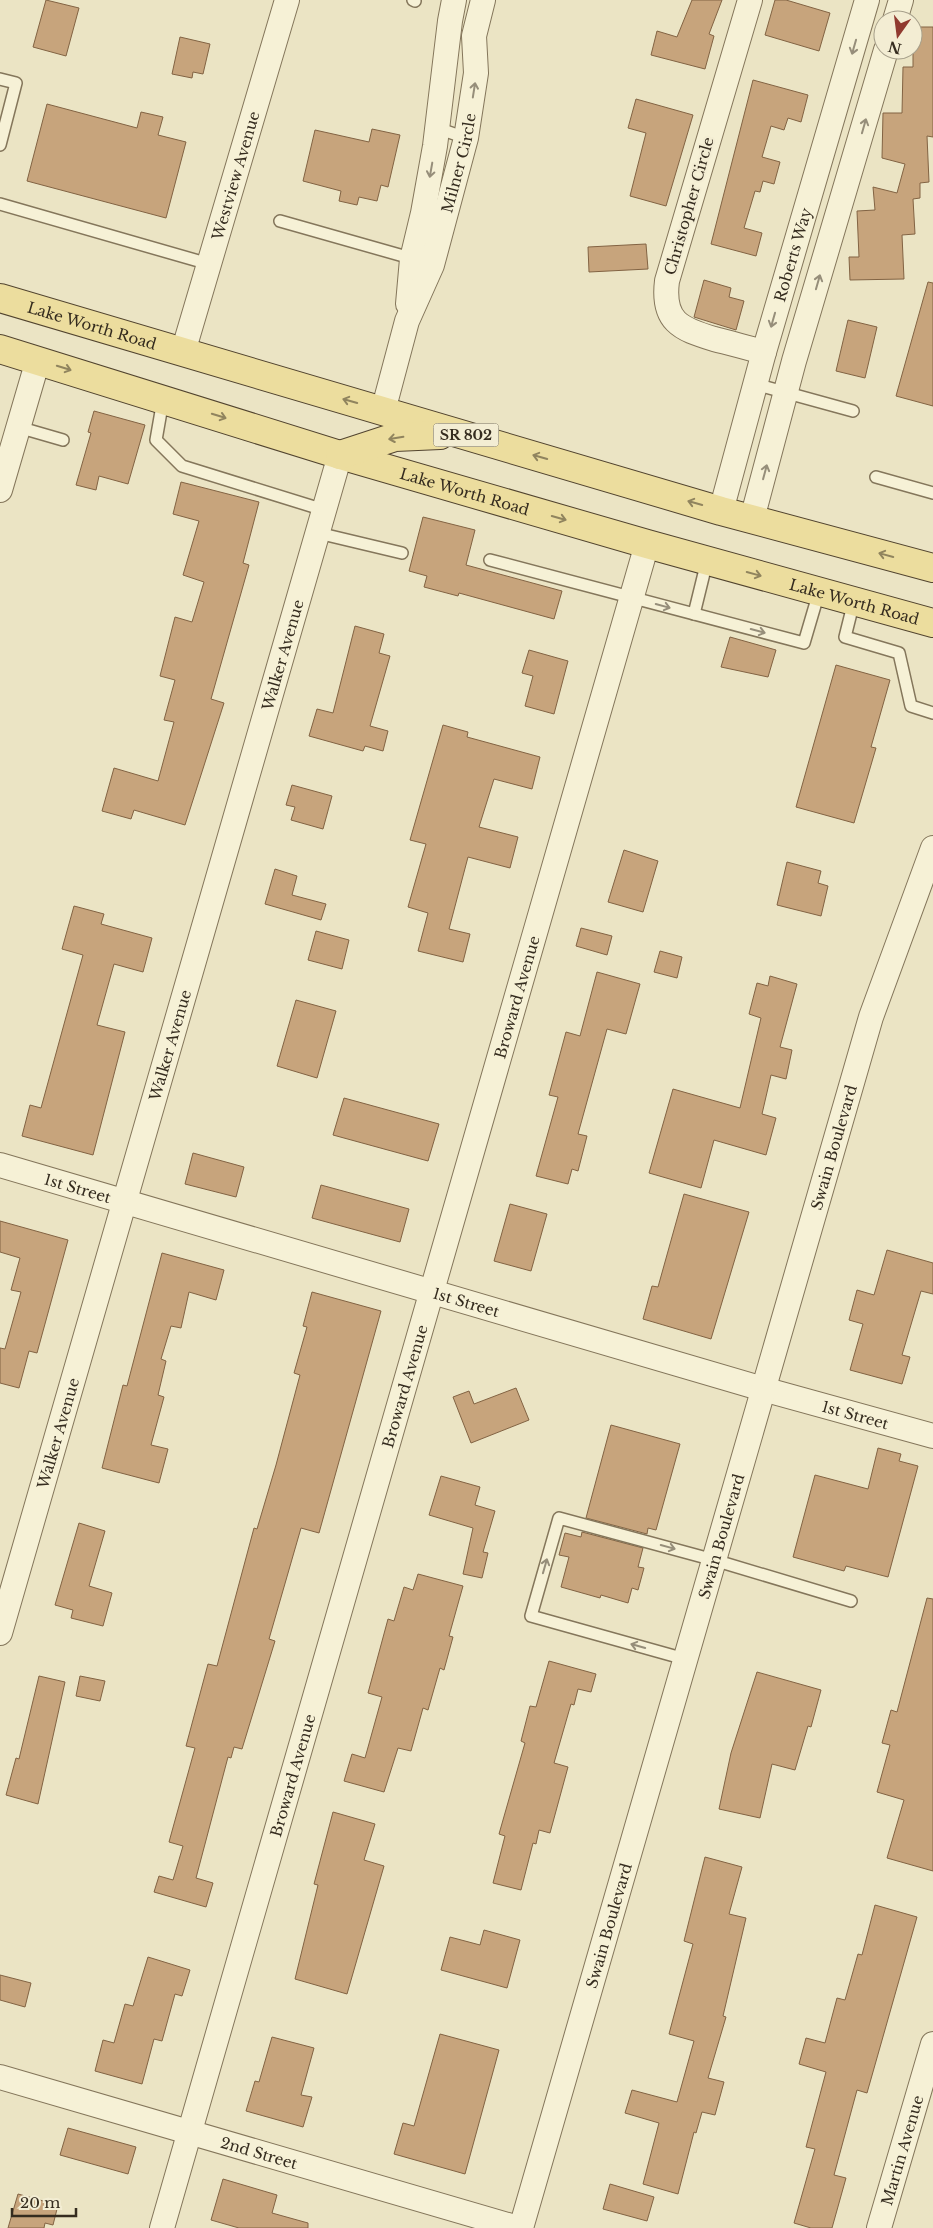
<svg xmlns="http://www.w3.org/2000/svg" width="933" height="2228" viewBox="0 0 933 2228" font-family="'Libre Baskerville',serif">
<rect width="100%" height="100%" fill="#ebe4c4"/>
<g fill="#c7a47c" stroke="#826343">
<polygon points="46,0 79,8 66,56 33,47"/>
<polygon points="692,0 722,0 709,34 714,36 705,69 651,55 657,31 677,37"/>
<polygon points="775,0 786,0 830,13 819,51 765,35"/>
<polygon points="913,27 933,27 933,137 927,136 929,182 920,183 920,198 913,199 915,234 902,235 904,279 850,280 849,257 859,257 857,211 875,210 873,187 897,193 905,164 882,158 883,113 902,113 903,67 913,67"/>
<polygon points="180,37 210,44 203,74 193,72 192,78 172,74"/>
<polygon points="753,80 808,95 801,122 788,118 784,130 771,126 762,157 780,162 774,184 763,181 760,192 755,191 744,228 762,233 756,256 711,244"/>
<polygon points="636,99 693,115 666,206 630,196 646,133 628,128"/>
<polygon points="47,104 137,128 141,112 163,117 158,135 186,142 166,218 27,181"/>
<polygon points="372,129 400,135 388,187 381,185 377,201 359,197 357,205 339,201 341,191 303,181 315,130 369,142"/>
<polygon points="646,244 648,269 589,272 588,247"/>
<polygon points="704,280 731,288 729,297 744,301 736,330 694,317"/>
<polygon points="928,282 933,283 933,406 896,396"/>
<polygon points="848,320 877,327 865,378 836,371"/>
<polygon points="94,411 145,425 128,484 99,476 96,490 76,485 91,433 88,432"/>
<polygon points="181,482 259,502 243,563 249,565 211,699 224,703 185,825 134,810 131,819 102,811 114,768 158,781 174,722 164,720 175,680 160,676 175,617 192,622 204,582 183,575 199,521 173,514"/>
<polygon points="423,517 475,530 466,565 562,591 554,619 459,593 458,596 424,587 427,576 409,571"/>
<polygon points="355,626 384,634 379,653 390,656 370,726 388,731 383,751 365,746 363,751 309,736 317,709 333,713"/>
<polygon points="730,637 776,650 768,677 721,667"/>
<polygon points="529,650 568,661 554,714 525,706 533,676 522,673"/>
<polygon points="836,665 890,680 871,747 876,748 854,823 796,807"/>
<polygon points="443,725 468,732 467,737 540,757 532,789 494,779 479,827 518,837 510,868 468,857 449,929 470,934 463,962 418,951 428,913 408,907 426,844 410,840"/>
<polygon points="292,785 332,796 323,829 291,820 295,807 286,805"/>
<polygon points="624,850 658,861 643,912 608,902"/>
<polygon points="787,862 821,871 818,883 828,886 821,916 777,905"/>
<polygon points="275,869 297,876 292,895 326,904 321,920 265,904"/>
<polygon points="74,906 104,914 101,924 152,938 143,972 114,964 97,1025 125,1032 93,1155 22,1136 30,1105 41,1108 83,955 62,949"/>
<polygon points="581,928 612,936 607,955 576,946"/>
<polygon points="316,931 349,940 342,969 308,960"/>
<polygon points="660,951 682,957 677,978 654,972"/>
<polygon points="597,972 640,984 626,1034 607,1029 578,1134 587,1136 578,1171 572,1169 568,1184 536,1176 558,1097 549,1095 566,1032 580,1036"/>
<polygon points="770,976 797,984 780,1047 792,1050 786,1079 771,1075 762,1114 776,1118 766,1155 714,1140 701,1188 649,1173 673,1089 740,1108 761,1018 749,1014 757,983 768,986"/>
<polygon points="296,1000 336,1011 317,1078 277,1066"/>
<polygon points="344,1098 439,1124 428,1161 333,1135"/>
<polygon points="193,1153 244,1167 236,1197 185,1184"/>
<polygon points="321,1185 409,1209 400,1242 312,1218"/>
<polygon points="684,1194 749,1212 711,1339 643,1319 652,1286 658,1287"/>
<polygon points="510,1204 547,1214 531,1271 494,1261"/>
<polygon points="0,1221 68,1240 37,1353 29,1351 19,1388 0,1383 0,1348 5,1349 21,1292 11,1290 20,1258 0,1252"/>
<polygon points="887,1250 933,1263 933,1294 921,1291 902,1355 910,1357 902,1384 850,1370 863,1324 849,1320 857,1290 874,1295"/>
<polygon points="162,1253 224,1270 216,1300 189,1292 181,1328 171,1326 161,1359 166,1361 158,1395 164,1397 151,1445 168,1449 159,1483 102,1468 123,1385 127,1386"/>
<polygon points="312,1292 381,1311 319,1533 301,1528 269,1639 275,1641 242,1749 234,1747 231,1758 228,1757 196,1878 213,1883 206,1907 154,1892 159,1876 173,1880 183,1846 169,1842 195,1748 186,1746 208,1664 217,1666 254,1528 257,1529 276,1465 300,1375 294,1373 307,1327 303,1326"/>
<polygon points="516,1388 529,1420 471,1443 453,1397 469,1391 474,1404"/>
<polygon points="611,1425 680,1444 656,1530 648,1528 647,1534 586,1518"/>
<polygon points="878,1448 901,1454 899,1461 918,1466 888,1577 846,1566 844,1571 793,1557 815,1475 868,1489"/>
<polygon points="441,1476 480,1487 475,1505 495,1511 483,1552 488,1553 482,1578 463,1574 473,1528 429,1515"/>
<polygon points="79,1523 105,1531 89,1586 112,1593 103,1626 71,1618 73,1610 55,1605"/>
<polygon points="582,1532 643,1548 638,1567 644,1568 638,1590 632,1588 628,1603 601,1595 600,1598 561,1587 569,1557 559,1555 565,1533 581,1537"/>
<polygon points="418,1574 463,1586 449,1636 453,1637 444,1670 440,1668 428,1710 423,1708 411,1751 398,1748 384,1792 344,1781 352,1754 365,1758 382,1697 368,1693 388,1619 394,1621 404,1587 413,1590"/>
<polygon points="927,1598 933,1599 933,1871 887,1858 904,1800 877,1792 890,1745 882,1743 891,1710 897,1712"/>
<polygon points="549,1661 596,1674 591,1692 578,1689 574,1705 571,1704 554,1763 568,1767 550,1833 539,1830 536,1844 533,1843 521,1890 493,1883 505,1836 499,1834 525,1743 521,1741 530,1706 536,1707"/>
<polygon points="757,1672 821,1690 811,1727 808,1726 795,1770 772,1764 760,1818 719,1809 731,1753"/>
<polygon points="39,1676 65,1682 38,1804 6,1795 16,1758 19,1759"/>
<polygon points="80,1676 105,1681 100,1701 76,1696"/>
<polygon points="333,1812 375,1824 364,1860 384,1866 347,1994 295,1979 318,1885 314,1884"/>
<polygon points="705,1857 742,1867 729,1914 746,1918 723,2016 726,2017 708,2078 724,2082 715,2115 702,2112 696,2133 694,2132 678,2194 643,2184 659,2123 625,2113 632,2090 677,2102 694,2041 669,2034 693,1944 684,1941"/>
<polygon points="875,1905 917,1917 867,2093 857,2090 834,2175 846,2178 832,2228 811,2228 794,2223 815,2149 806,2147 826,2072 799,2064 806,2038 825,2043 837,1998 845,2000 858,1954 862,1955"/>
<polygon points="484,1930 520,1940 507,1988 441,1970 450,1937 480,1945"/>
<polygon points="148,1957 190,1970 182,1996 175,1994 162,2041 154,2039 142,2084 95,2071 103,2040 114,2043 125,2004 133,2006"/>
<polygon points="0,1975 31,1983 25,2007 0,2000"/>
<polygon points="440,2034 499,2050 465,2174 394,2154 403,2123 414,2126"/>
<polygon points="272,2037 314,2048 301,2095 312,2097 303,2127 246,2111 255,2081 259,2082"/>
<polygon points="68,2128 136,2147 128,2174 60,2155"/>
<polygon points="223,2179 277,2195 272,2213 308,2223 308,2228 239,2228 211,2220"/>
<polygon points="610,2184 654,2197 647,2221 603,2209"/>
<polygon points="18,2194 58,2205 53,2225 45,2223 44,2228 8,2228"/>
</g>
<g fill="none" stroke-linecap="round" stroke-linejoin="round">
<g stroke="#84765b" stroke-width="14">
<g id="service">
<polyline points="413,0 415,1"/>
<polyline points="0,79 16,83 0,145"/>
<polyline points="437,128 466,138"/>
<polyline points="0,204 209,264"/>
<polyline points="280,221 414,259"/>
<polyline points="755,384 853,411"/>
<polyline points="163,400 156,440 182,466 324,510"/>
<polyline points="18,427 63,440"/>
<polyline points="876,477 933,493"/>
<polyline points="318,533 402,553"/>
<polyline points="490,560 804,643 819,592"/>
<polyline points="854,601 845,637 899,653 911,706 933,713"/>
<polyline points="694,614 707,561"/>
<polyline points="685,1659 531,1616 559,1518 714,1560 851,1601"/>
</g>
</g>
<g stroke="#84765b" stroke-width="26">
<g id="minor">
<path d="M750,0L667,281C662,321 680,329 714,339C731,343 747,348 764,352"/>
<polyline points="895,20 901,0"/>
<polyline points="408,304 412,259 423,213 435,146 450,21 454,0"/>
<path id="s1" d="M183,352L287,0"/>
<path id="s2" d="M383,411L407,321L432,265L466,138L476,73L474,36L483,0"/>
<polyline points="0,490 38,360"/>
<path id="s3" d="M721,511L764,352L867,0"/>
<polyline points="752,519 794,361 886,50"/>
<path id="s4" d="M0,1165L763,1389L933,1436"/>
<path id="s5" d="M0,1633L340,455"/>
<path id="s6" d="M0,2077L518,2228"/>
<path id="s7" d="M162,2228L647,544"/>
<path id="s8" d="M521,2228L871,1017L933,848"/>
<path id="s9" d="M879,2228L933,2044"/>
</g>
</g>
<g stroke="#52442f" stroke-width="30">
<g id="primary">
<path id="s10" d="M0,298L721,511L933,568"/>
<path id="s11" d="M0,349L340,455L647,544L933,623"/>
<polyline points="340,455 395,437 440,435"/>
</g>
</g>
<use href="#service" stroke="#f6f1d6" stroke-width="11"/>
<use href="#minor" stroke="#f6f1d6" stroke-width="24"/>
<use href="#primary" stroke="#ecdd9e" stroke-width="28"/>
</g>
<defs><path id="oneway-shaft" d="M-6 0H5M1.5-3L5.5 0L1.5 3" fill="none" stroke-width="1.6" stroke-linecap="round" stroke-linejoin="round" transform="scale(1.25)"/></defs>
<g stroke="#968e7a">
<use href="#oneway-shaft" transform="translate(854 47) rotate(106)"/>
<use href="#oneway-shaft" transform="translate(474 90) rotate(-81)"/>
<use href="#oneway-shaft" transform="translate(864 126) rotate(-74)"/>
<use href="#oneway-shaft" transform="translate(431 170) rotate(100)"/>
<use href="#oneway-shaft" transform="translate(818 282) rotate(-74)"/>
<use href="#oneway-shaft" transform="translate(773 320) rotate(106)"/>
<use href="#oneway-shaft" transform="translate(765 472) rotate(-75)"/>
<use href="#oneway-shaft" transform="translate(663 606) rotate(15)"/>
<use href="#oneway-shaft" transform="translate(758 631) rotate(15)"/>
<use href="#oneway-shaft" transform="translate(668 1547) rotate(15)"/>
<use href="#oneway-shaft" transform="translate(545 1566) rotate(-74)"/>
<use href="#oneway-shaft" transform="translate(638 1646) rotate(-164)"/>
</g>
<g stroke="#90845e">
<use href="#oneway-shaft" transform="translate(64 368) rotate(17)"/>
<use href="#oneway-shaft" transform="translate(350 401) rotate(-164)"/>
<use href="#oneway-shaft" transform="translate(219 416) rotate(17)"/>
<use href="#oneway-shaft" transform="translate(396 438) rotate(171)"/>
<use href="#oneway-shaft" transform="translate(540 457) rotate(-164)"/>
<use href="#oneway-shaft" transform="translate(695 503) rotate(-164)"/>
<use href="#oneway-shaft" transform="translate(559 518) rotate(16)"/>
<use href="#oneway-shaft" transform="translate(886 555) rotate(-165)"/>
<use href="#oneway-shaft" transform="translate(754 574) rotate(15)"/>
</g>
<g text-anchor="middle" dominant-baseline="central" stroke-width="4.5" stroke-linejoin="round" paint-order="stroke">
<rect fill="#f3edd3" stroke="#6e6655" stroke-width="1" x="433.5" y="423.5" width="65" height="23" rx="4"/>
<g font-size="14" font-weight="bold" fill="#352c1f">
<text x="466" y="435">SR 802</text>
</g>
<g font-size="15" fill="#352c1f" stroke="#f3edd3">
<text stroke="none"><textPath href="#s2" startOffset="260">Milner Circle</textPath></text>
<text stroke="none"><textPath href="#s1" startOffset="184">Westview Avenue</textPath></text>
<text transform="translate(689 206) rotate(-74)">Christopher Circle</text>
<text stroke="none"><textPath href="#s3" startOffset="266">Roberts Way</textPath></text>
<text stroke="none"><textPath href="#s10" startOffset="96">Lake Worth Road</textPath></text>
<text stroke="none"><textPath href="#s11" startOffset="486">Lake Worth Road</textPath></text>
<text stroke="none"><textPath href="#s11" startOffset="891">Lake Worth Road</textPath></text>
<text stroke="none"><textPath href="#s5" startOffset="1018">Walker Avenue</textPath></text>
<text stroke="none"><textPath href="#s7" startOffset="1281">Broward Avenue</textPath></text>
<text stroke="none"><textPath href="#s5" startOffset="612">Walker Avenue</textPath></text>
<text stroke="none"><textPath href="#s8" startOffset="1125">Swain Boulevard</textPath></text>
<text stroke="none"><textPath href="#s4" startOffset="81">1st Street</textPath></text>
<text stroke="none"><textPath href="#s4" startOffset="486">1st Street</textPath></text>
<text stroke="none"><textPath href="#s7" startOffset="876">Broward Avenue</textPath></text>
<text stroke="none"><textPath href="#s4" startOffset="891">1st Street</textPath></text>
<text stroke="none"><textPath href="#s5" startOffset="208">Walker Avenue</textPath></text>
<text stroke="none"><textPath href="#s8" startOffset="720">Swain Boulevard</textPath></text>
<text stroke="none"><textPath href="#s7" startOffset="471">Broward Avenue</textPath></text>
<text stroke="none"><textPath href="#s8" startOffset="315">Swain Boulevard</textPath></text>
<text stroke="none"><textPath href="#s9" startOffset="81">Martin Avenue</textPath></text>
<text stroke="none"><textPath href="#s6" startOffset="270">2nd Street</textPath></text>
</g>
</g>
<g transform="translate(898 35) rotate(194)"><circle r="24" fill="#f3edd3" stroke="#a7a08b"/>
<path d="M0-4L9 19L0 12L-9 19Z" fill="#903a2f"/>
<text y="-8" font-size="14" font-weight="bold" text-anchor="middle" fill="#352c1f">N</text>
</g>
<path d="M12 2208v8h64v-8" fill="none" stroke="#352c1f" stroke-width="2.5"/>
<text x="20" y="2208" font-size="15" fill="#352c1f" stroke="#f3edd3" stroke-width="4" paint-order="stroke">20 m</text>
</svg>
